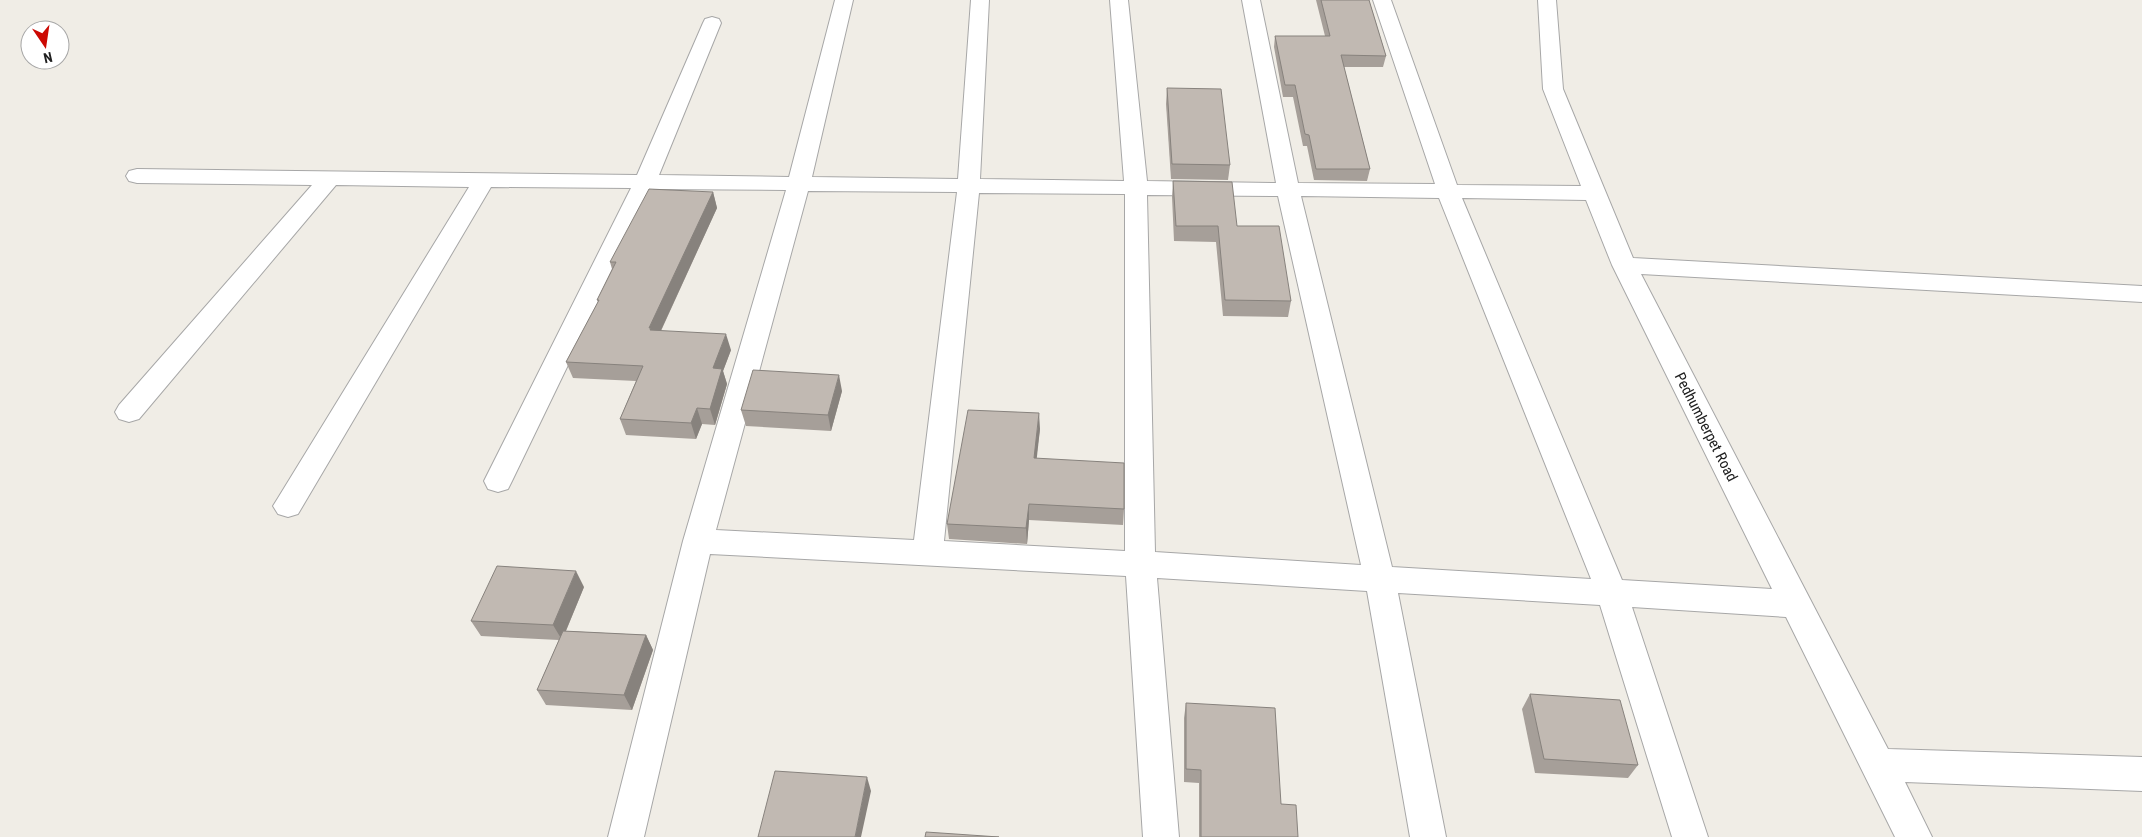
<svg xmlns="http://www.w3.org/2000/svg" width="2142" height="837" viewBox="0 0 2142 837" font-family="'Roboto Condensed',sans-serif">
<rect width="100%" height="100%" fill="#f0ede6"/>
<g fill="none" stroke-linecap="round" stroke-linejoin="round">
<g stroke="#a7a7a7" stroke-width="2">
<path id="minor" d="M835,0H853L812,177L958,179L971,0H989L980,179L1124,181L1110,0H1128L1147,181L1276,183L1242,0H1260L1298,183L1435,184L1373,0H1391L1457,185L1581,186L1543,89L1538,0H1556L1563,89L1633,258L2142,286V302L1641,274L1888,749L2142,757V791L1905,782L1932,837H1895L1786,617L1632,607L1708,837H1672L1600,605L1398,593L1446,837H1410L1367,591L1157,578L1179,837H1143L1126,576L710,554L644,837H608L683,541L786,190L653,189L512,481L508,489L498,492L488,489L484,481L631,188L491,187L298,514L288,517L278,514L273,506L278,498L469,187L336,185L139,419L129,422L119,419L115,412L119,405L312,185L137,183L129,181L126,176L129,171L137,169L637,175L703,23L705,19L712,17L719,19L721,23L659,175L789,177ZM808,191L957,192L914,540L716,530ZM979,193L1125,194V551L944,541ZM1147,195L1278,196L1361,565L1155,552ZM1301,196L1439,198L1591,579L1392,567ZM1462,198L1586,200L1612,265L1772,589L1622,580Z"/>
</g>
<use href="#minor" fill="#fff" fill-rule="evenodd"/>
</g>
<g fill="#a69f99">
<polygon points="1316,0 1369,0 1386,56 1383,67 1344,67 1370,169 1367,181 1314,180 1307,146 1303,146 1293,97 1283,97 1274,47 1275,36 1325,36"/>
<polygon points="1167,88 1230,165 1228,180 1171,179 1166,104"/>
<polygon points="1173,181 1237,226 1291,301 1288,317 1223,316 1216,242 1174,241 1172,197"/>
<polygon points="713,192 717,208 661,331 731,350 723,371 727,384 715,425 702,424 696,439 626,435 620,419 636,381 573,378 566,362 598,302 597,300 612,269 610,262"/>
<polygon points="842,391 831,431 746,426 741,410"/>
<polygon points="1040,429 1036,459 1124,509 1123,525 1029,520 1027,544 949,539 947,524"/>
<polygon points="584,587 566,631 646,635 653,650 632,710 546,705 537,690 559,640 481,636 471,621"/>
<polygon points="1530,694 1638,765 1628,778 1535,773 1522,709"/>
<polygon points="1186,703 1281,804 1298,837 1199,837 1199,783 1184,782 1184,718"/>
</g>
<g fill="#87827d">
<polygon points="713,192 717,208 656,341 649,328"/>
<polygon points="726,334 731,350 723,371 727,384 715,425 710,409 713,368"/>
<polygon points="839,375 842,391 831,431 828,415"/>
<polygon points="697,408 702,424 696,439 691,423"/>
<polygon points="1039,413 1040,429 1035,474 1034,458"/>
<polygon points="1029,504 1029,520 1027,544 1026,528"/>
<polygon points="576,571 584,587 562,640 553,625"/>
<polygon points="646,635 653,650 632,710 624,695"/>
<polygon points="867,777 871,791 861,837 855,837"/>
</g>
<g fill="#c1b9b2" stroke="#87827d">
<polygon points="1321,0 1369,0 1386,56 1341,55 1370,169 1316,169 1309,135 1305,134 1295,85 1285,85 1275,36 1330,36"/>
<polygon points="1167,88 1221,89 1230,165 1172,164"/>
<polygon points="1173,181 1232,182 1237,226 1279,226 1291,301 1225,300 1218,226 1176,226"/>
<polygon points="649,189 713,192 649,328 651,328 650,330 726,334 713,368 722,369 710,409 697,408 691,423 620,419 643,366 566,362 599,300 597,300 616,262 610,262"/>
<polygon points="753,370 839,375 828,415 741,410"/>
<polygon points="968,410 1039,413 1034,458 1124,463 1124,509 1029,504 1026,528 947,524"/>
<polygon points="497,566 576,571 553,625 471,621"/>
<polygon points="563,631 646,635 624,695 537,690"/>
<polygon points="1530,694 1620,700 1638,765 1544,759"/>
<polygon points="1186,703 1275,708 1281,804 1296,805 1298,837 1201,837 1201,770 1186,769"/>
<polygon points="775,771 867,777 855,837 758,837"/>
<polygon points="926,832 999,837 925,837"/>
</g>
<g text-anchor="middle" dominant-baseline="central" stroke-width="4.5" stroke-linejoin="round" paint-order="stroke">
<g font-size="15" fill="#202020" stroke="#fff">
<text transform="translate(1706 427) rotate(63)">Pedhumberpet Road</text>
</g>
</g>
<g transform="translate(45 45) rotate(167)"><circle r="24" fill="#ffffff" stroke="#a6a6a6"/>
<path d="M0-4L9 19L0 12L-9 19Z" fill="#cc0903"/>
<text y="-8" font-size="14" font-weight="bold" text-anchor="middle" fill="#202020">N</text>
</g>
</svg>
